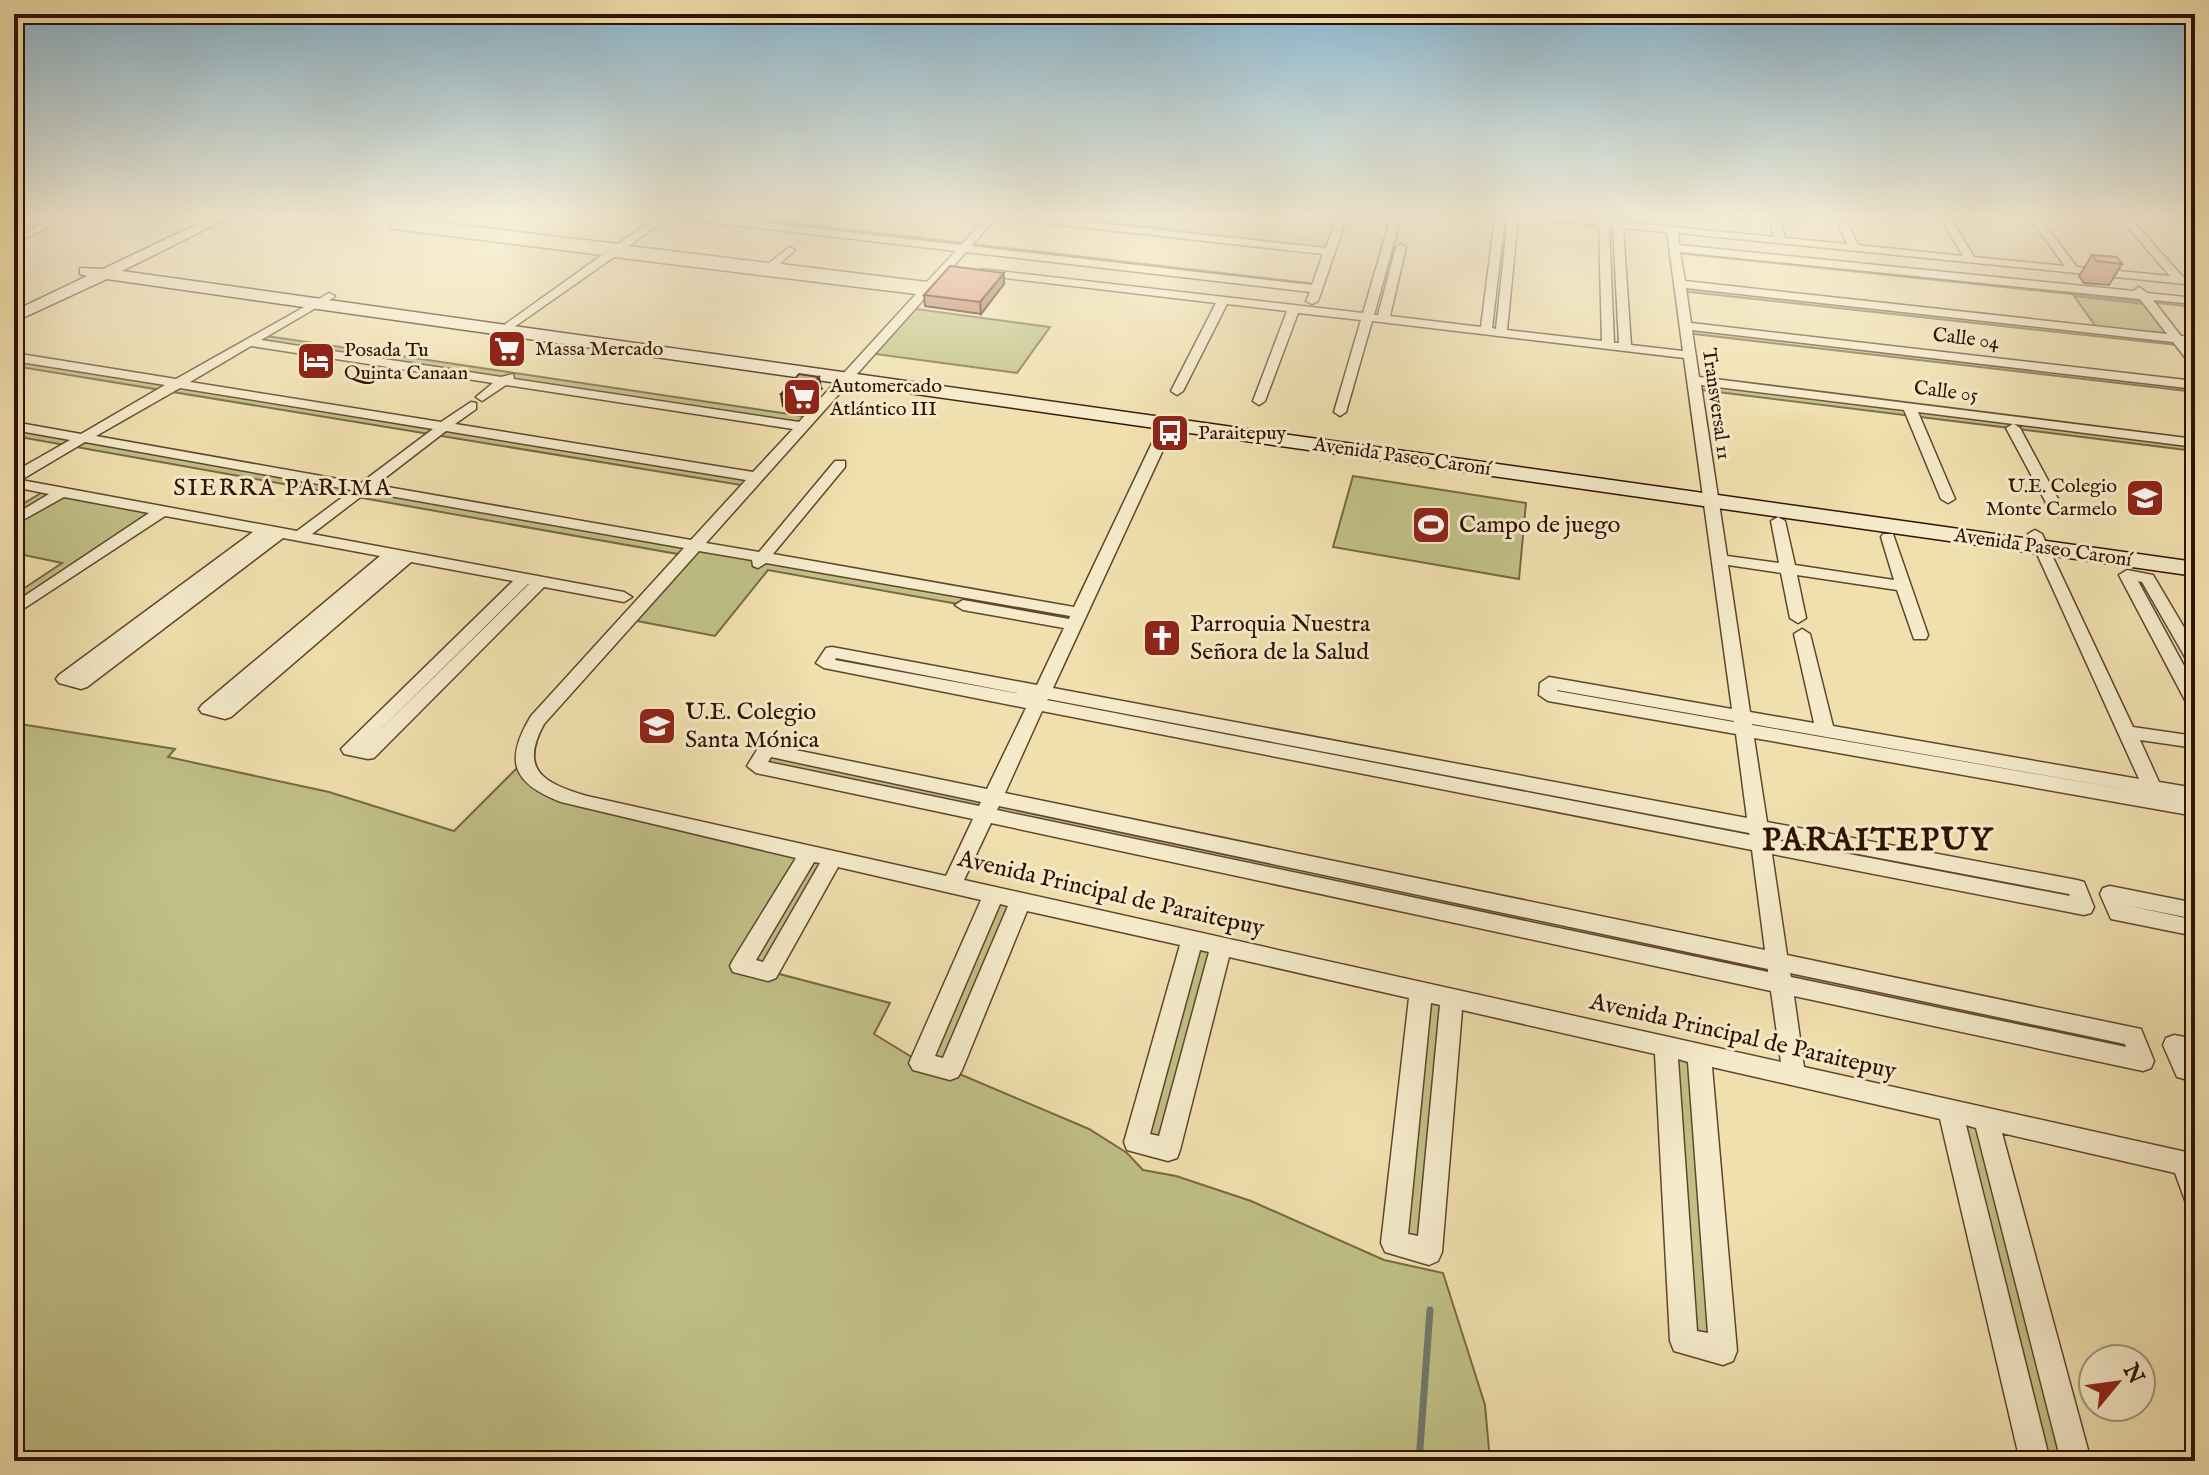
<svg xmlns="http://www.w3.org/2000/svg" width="2209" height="1475" viewBox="0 0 2209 1475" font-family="'IM FELL English',serif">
<rect width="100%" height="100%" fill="#f0e0ae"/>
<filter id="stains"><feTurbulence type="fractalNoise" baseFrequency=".0025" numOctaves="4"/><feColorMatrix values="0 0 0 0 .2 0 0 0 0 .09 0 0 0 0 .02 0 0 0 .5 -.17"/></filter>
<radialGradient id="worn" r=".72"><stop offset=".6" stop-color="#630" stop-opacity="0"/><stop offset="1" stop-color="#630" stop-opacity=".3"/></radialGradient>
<g fill="#c0c086" stroke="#786844" stroke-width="2">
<polygon points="691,217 740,217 1318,284 1316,289"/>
<polygon points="1015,217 1062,217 1160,228 1166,217 1342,217 1330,252"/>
<polygon points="1675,248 2195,301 2195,307 1676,253"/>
<polygon points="1680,284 2195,341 2195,347 1681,291"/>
<polygon points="2074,296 2144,304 2168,336 2097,328"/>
<polygon points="909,308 1050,327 1017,373 868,353"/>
<polygon points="1685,326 2195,385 2195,392 1686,333"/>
<polygon points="260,335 809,417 801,426 249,342"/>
<polygon points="14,357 755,477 747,486 14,366"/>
<polygon points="1693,380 2195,443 2195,451 1694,389"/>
<polygon points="14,426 1081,613 1075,625 768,570 715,636 627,619 683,555 14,436"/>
<polygon points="1353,476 1526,503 1519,579 1333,547"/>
<polygon points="48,489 163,510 14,610 14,595 62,563 14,553 14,509"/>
<polygon points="14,723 175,749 168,757 329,792 454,831 523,762 542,787 833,858 768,971 890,1003 874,1034 920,1062 994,894 1021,900 950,1070 1089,1129 1127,1153 1143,1170 1176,1176 1251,1201 1384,1260 1443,1273 1485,1405 1490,1461 14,1461"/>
<polygon points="766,750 2133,1036 2143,1061 756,766"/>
<polygon points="1192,939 1221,946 1168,1150 1136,1142"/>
<polygon points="1421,991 1452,998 1429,1252 1394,1243"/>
<polygon points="1666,1047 1699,1054 1723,1351 1684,1341"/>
<polygon points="1950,1110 1986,1119 2076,1461 2035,1461"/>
</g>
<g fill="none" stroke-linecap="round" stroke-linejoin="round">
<polyline stroke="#70786b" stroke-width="7" points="1419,1461 1430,1310"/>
<g stroke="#60452d" stroke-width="3">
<g id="street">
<polygon points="60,217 73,217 14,243 14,236"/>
<path d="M657,217H668L629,246L769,263L790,247L795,250L780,264L927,282L956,251L691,220L686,217H716L961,245L987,217H997L971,246L1312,285L1323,254L1015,220L1010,217H1041L1326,248L1337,217H1347L1318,301L1312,304L1306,301L1310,292L966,252L706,543L759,552L835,461H845V467L773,554L1074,607L1161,424L1173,421L1175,424L1053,688L1747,818L1736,734L1548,701L1539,695L1540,683L1549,677L1732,709L1684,358L1372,321L1346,412L1340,416L1334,412L1361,320L1298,313L1265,401L1259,405L1253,401L1287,311L1227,304L1183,391L1177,395L1171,391L1216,303L981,275L976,272L981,269L1363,313L1391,217H1401L1374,315H1378L1396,247L1401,244L1406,247L1390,316L1481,327L1495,217H1505L1492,328L1496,329L1508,217H1518L1507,330L1602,341L1599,225L1546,220L1541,217L1599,219V217H1609L1612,221V217H1622V222L1774,237L1769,217H1779L1785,238L1847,244L1835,217H1845L1858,245L1963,256L1940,217H1950L1974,257L2065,266L2029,217H2039L2077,267L2170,276L2119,217H2129L2183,277L2195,279V285L1678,233L1679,245L2134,291L2139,287L2147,293L2195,298V304L2153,300L2181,336L2195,337V345L2187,344L2195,354V366L2191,365L2173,342L1686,288L1691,323L2195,381V389L1692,330L1699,377L2195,439V447L2014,424L2020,428L2065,512L2058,516L2051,512L2006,428L2013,424L1918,412L1955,499L1948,503L1941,499L1904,410L1701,385L1727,556L1779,563L1771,521L1778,517L1785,521L1795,565L1894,580L1881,537L1883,534H1893L1928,635L1926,639H1914L1897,590L1797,575L1806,618L1798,623L1790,618L1781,573L1728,565L1750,712L1814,723L1794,634L1802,629L1810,634L1833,726L2139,779L2028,534L2035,530L2042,534L2133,727L2195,736V748L2140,740L2159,782L2195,788V802L2163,796L2195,802V816L1754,738L1767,822L2077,880L2084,882L2094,907L2091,913L2084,915L1772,854L1787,955L2141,1029L2154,1061L2151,1068L2143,1071L1794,996L1804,1067L2195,1154V1206L2186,1203L2175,1173L2002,1133L2091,1461H2061L1976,1128L1966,1125L2050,1461H2020L1940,1119L1712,1067L1737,1351L1733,1361L1723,1365L1674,1351L1670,1341L1655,1054L1462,1010L1442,1252L1438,1261L1429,1265L1385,1252L1381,1243L1409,998L1229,957L1180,1150L1177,1158L1168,1161L1127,1150L1124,1142L1180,945L1027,911L962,1070L958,1077L950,1080L913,1070L909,1063L981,900L838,867L776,978L768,981L733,972L730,966L733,960L796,858L561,802C512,783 504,761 531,716L684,548L367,492L312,534L624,592L632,597L624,602L544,587L374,758L368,759L344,754L341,749L513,581L411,562L231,717L225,719L202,713L199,709L202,705L380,556L283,538L87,687L81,689L59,683L56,679L59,675L253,532L165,516L14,615V603L149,513L64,497L14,525V515L49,494L14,487V472L70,440L14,430V422L81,434L165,385L14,361V353L176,379L329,293L335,296L333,298L261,340L501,377L513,374L514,379L799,422L916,294L614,257L504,334L500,332V328L602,255L394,229L389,226L402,218L618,244ZM1609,226L1613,227L1619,343H1614ZM1623,228L1667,232L1683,351L1631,345ZM1680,252L2140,299L2167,334L1685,281ZM251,346L493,383L476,397L482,401L506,385L793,429L753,472L455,424L476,409V403L471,402L441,422L190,382ZM180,388L433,429L361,483L96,436ZM446,431L746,480L691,540L376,485ZM85,442L352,490L297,531L21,480ZM699,551L752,560L753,566L758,568L766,563L1070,616L1069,619L963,600L955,605L963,610L1064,628L1037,685L832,647L826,648L816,663L824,668L1026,708L987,789L766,744L760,745L747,766L756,773L973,819L946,876L587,796C543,783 519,770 544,724ZM528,584H529L364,746ZM836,658L1032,696L835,660ZM1557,690L1734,721V722L1557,691ZM1048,699L1749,833L1750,835L1047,700ZM1042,711L1752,850L1765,950L1005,793ZM1752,724L2146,793L1752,725ZM771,757L981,802L979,806L768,762ZM999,806L1768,969V972L997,810ZM991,823L1771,991L1781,1062L964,880ZM1769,837L2069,894L2070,896L1770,839ZM814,862L820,863L763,962L756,960ZM1000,904L1008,906L943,1058L935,1056ZM1200,950L1209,952L1159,1136L1150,1134ZM1790,973L2125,1044L2126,1047L1791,977ZM1431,1003L1440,1005L1418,1236L1408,1234ZM1678,1059L1688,1062L1708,1333L1697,1331Z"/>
<polygon points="2127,570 2153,575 2195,646 2195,665 2189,664 2142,582 2138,581 2195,686 2195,708 2186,702 2119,575"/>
<polygon points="2110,886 2195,903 2195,919 2125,905 2195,920 2195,936 2111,919 2100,894 2103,888"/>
<polygon points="2174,1035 2195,1039 2195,1059 2191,1058 2195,1062 2195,1082 2177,1077 2163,1045 2166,1038"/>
</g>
</g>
<g stroke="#301102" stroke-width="3">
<polygon id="secondary" points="212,217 230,217 122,271 2195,562 2195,576 107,279 14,322 14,311 87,276 80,274 80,268 103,269"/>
</g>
<use href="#street" fill="#f5ebca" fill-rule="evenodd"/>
<use href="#secondary" fill="#f5ebca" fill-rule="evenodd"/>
</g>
<g fill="#bb7963" stroke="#301102" stroke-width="2">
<polygon points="2092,255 2122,264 2109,285 2084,283 2079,276"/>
<polygon points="1004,284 981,314 925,306 924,295"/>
<polygon points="821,389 803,409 783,406 781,394"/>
</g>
<g fill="#996350" stroke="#301102" stroke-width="2">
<polygon points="1004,273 1004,284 981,314 980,302"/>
<polygon points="819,377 821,389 803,409 801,397"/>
</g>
<g fill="#da8d73" stroke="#301102" stroke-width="2">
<polygon points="2092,255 2117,257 2122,264 2097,261"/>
<polygon points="950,266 1004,273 980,302 924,295"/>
<polygon points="799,374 819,377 801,397 781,394"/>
</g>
<linearGradient id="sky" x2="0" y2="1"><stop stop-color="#89b7d2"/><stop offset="0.51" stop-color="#f8f1db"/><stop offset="1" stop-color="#f8f1db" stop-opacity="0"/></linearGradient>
<rect width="2209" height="423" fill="url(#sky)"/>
<defs>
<g id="supermarket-square" transform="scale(2)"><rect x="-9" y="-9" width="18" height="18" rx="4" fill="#8f2418" stroke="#f5ebca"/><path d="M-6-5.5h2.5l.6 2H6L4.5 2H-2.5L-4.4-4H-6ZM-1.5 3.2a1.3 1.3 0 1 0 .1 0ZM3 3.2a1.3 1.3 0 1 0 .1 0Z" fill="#fff"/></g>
<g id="hotel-square" transform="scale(2)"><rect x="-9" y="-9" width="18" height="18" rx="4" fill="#8f2418" stroke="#f5ebca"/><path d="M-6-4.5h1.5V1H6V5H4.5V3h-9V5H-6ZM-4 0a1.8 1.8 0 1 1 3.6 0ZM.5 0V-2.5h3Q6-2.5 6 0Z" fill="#fff"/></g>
<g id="bus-square" transform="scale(2)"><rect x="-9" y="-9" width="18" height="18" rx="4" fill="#8f2418" stroke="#f5ebca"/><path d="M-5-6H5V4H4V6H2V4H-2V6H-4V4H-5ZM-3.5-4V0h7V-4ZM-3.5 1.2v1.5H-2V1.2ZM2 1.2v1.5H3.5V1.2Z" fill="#fff"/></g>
<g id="school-square" transform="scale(2)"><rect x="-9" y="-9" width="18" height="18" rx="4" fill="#8f2418" stroke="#f5ebca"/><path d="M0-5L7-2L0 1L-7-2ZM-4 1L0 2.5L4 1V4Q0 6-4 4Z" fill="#fff"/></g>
<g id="stadium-square" transform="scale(2)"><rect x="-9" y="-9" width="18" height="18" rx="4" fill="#8f2418" stroke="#f5ebca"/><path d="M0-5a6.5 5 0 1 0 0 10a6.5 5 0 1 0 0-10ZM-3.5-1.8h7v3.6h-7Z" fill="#fff"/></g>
<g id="church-square" transform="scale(2)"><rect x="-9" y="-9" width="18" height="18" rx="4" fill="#8f2418" stroke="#f5ebca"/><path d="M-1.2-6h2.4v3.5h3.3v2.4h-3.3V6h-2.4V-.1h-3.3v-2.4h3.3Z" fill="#fff"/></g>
</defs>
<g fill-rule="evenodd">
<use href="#supermarket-square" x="507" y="349"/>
<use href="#hotel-square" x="316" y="361"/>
<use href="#supermarket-square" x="802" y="397"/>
<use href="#bus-square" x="1170" y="433"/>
<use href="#school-square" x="2145" y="498"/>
<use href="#stadium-square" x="1431" y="525"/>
<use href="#church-square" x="1162" y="638"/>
<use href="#school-square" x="657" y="726"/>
</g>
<g text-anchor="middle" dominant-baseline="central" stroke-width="6" stroke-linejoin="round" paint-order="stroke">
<g font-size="20" fill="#301102" stroke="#f5ebca">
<text transform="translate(1966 339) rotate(7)">Calle 04</text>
<text transform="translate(1946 392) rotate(7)">Calle 05</text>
<text transform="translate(1716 404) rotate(82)">Transversal 11</text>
<text transform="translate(1402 457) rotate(8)">Avenida Paseo Caroní</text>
<text transform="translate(2043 548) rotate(8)">Avenida Paseo Caroní</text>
</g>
<g font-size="20" fill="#301102" stroke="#f5ebca" text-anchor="start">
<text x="535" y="349">Massa Mercado</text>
<text x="344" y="350">Posada Tu<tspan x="344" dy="23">Quinta Canaan</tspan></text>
<text x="830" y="386">Automercado<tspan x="830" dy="23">Atlántico III</tspan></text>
<text x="1198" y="433">Paraitepuy</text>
<text x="2117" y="486" text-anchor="end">U.E. Colegio<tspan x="2117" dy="23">Monte Carmelo</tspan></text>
</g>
<g font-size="24" letter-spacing="2" fill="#301102" stroke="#f5ebca">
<text x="283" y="488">SIERRA PARIMA</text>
</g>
<g font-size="24" fill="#301102" stroke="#f5ebca" text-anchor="start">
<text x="1459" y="525">Campo de juego</text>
<text x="1190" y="624">Parroquia Nuestra<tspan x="1190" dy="28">Señora de la Salud</tspan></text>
<text x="685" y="712">U.E. Colegio<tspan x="685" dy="28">Santa Mónica</tspan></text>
</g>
<g font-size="24" fill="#301102" stroke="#f5ebca">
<text transform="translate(1111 894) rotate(13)">Avenida Principal de Paraitepuy</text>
<text transform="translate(1743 1037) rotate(13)">Avenida Principal de Paraitepuy</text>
</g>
<g font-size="32" font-weight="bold" letter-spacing="2" fill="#301102" stroke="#f5ebca">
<text x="1878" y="841">PARAITEPUY</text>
</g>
</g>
<rect width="2209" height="1475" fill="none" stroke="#f0e0ae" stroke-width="48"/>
<rect x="16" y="16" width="2177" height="1443" fill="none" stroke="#301102" stroke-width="4"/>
<rect x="24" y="24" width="2161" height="1427" fill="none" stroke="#301102" stroke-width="2"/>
<g transform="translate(2117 1383) rotate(61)"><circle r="38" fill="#f5ebca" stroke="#a6947a" stroke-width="2"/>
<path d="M0-6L14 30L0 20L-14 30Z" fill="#8f2418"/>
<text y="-12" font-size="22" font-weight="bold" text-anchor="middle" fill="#301102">N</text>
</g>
<rect width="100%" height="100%" filter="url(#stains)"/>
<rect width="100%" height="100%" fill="url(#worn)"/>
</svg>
